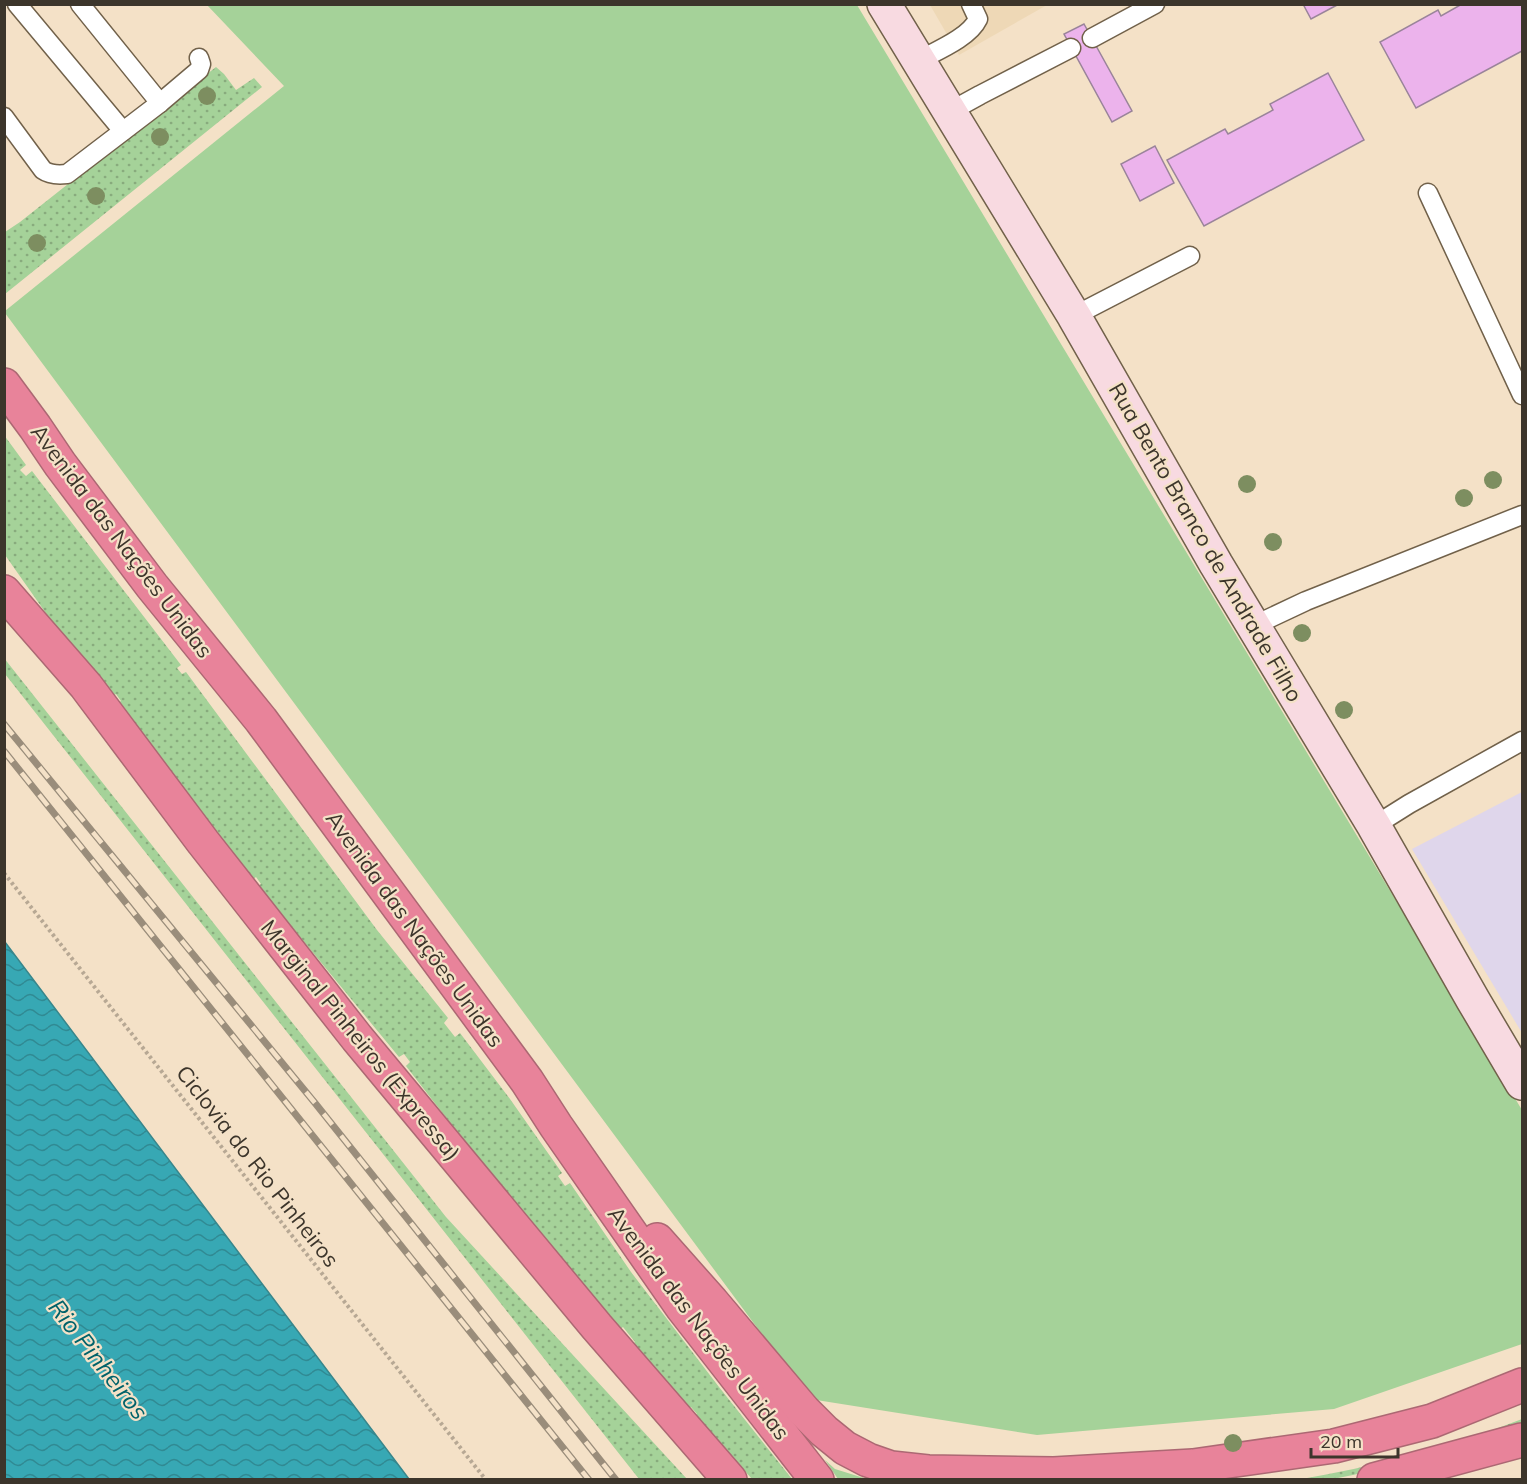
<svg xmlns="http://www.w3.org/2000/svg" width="1527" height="1484" viewBox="0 0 1527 1484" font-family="Mulish,sans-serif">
<defs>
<pattern id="grass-dots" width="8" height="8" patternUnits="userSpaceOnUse" patternTransform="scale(1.5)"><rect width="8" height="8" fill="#a5d299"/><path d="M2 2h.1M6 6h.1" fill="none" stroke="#88ab7d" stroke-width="1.8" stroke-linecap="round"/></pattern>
<pattern id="forest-firs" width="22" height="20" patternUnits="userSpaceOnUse" patternTransform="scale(1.5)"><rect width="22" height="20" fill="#a5d299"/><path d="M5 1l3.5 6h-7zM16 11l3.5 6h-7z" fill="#88ab7d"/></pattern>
<pattern id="water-waves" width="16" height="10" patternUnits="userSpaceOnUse" patternTransform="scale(1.5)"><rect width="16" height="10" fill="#37a8b4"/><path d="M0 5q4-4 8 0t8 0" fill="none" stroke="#308a93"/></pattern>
</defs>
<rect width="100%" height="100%" fill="#f4e1c7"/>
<polygon fill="#dfd6eb" points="1522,792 1522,1033 1412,849"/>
<polygon fill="#eed8b6" points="930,5 1047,5 959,55"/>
<g fill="url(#grass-dots)">
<polygon points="216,67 224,74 236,90 254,78 262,87 5,294 5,232 20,222"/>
<path d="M4,435L26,465L20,470L26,476L32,471L181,665L177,668L182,674L186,672L377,930L448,1018L444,1023L455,1037L460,1033L510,1099L562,1173L558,1176L565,1186L570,1183L631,1272L719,1387L792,1479H752L695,1416L697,1414L691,1407L688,1409L632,1345L635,1342L623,1327L619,1330C545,1244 475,1155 406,1066L410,1062L404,1054L399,1057L258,886L261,884L256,877L253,879L113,707L121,701L116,694L107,700L5,555Z"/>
<polygon points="4,658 446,1217 687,1479 639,1479 5,674"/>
<path d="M1522,1419V1427L1424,1458L1353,1475L1333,1479L1296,1480C1373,1467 1450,1447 1522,1419Z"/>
</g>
<polygon fill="url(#forest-firs)" points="825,1460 835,1469 867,1479 838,1479"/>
<polygon fill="#a5d299" points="207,5 857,5 1522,1110 1522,1344 1334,1409 1037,1435 810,1399 5,313 5,311 284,86"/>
<polygon fill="url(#water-waves)" stroke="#38868b" stroke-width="1.5" points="4,942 5,942 409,1479 5,1479"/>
<g fill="#ecb3ec" stroke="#9a849a" stroke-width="1.5">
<polygon points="1303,4 1339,4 1311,19"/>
<polygon points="1462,4 1522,4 1522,51 1416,108 1380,42 1438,10 1441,16"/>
<polygon points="1084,24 1132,111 1112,122 1064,34"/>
<polygon points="1328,73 1364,140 1204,226 1167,160 1225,129 1228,134 1273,110 1270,104"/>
<polygon points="1155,146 1174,183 1140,201 1121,164"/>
</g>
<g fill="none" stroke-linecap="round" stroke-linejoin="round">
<g stroke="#71614a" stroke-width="21">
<g id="lane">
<polyline points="17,4 123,131"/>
<polyline points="80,4 160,103"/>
<polyline points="1092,38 1155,4"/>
<path d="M918,61C936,51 969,38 978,19L971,4"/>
<polyline points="949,112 980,95 1071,48"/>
<path d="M4,117L43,170C50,175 58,175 67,174L160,103L199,70L201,64L199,58"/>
<polyline points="1428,193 1522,395"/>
<polyline points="1074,316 1190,256"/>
<polyline points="1253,626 1306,601 1522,515"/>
<polyline points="1374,826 1409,804 1522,741"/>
</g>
</g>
<g stroke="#71614a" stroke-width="36">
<polyline id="secondary" points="884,4 1074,316 1216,564 1374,826 1473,1000 1522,1083"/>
</g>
<g stroke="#ac6873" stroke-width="36">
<g id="highway">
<polyline points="4,385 35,427 60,464 152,586 261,720 527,1081 556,1126 682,1307 817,1480"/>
<polyline points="4,592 86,686 203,842 357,1038 597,1327 730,1480"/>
<polyline points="657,1240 712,1302 804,1411 824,1431 845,1448 868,1460 891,1468 928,1472 1054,1474 1193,1466 1334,1446 1432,1421 1522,1385"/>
<polyline points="1374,1480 1522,1440"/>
</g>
</g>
<polyline stroke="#b7a894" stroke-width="4" stroke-dasharray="3 3" stroke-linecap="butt" points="4,873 486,1480"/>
<use href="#lane" stroke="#fff" stroke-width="18"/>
<use href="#secondary" stroke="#f8dae1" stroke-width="33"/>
<use href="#highway" stroke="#e8839a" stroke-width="33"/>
<g stroke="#9a8d7b" stroke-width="7">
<g id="rail">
<polyline points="4,724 315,1103 616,1480"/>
<polyline points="4,751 589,1480"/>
</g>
</g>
<use href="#rail" stroke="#f4e1c7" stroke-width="4.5" stroke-dasharray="14" stroke-linecap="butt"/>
</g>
<g fill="#7d8e60">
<circle cx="207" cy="96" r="9"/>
<circle cx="160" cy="137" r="9"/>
<circle cx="96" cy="196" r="9"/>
<circle cx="37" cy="243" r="9"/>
<circle cx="1493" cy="480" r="9"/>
<circle cx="1247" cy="484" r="9"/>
<circle cx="1464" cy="498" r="9"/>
<circle cx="1273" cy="542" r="9"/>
<circle cx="1302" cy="633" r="9"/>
<circle cx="1344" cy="710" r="9"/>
<circle cx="1233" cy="1443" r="9"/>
</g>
<g text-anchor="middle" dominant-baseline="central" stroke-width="4.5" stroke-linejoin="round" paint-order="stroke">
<g font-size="22" fill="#3c352b" stroke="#f4e1c7">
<text transform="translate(122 541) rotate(53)">Avenida das Nações Unidas</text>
<text transform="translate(1206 542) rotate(60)">Rua Bento Branco de Andrade Filho</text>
<text transform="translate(415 929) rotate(54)">Avenida das Nações Unidas</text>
<text transform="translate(361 1040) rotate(51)">Marginal Pinheiros (Expressa)</text>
<text transform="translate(258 1166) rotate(52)">Ciclovia do Rio Pinheiros</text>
<text transform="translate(699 1323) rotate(53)">Avenida das Nações Unidas</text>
</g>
<g font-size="24" font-style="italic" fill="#00626a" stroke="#f4e1c7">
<text transform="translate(99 1359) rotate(52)">Rio Pinheiros</text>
</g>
</g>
<rect width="1527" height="1484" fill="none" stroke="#3c352b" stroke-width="12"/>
<path d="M1311 1448v9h87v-9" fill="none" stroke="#3c352b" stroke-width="3"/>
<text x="1320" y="1448" font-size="18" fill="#3c352b" stroke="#f4e1c7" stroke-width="4.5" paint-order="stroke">20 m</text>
</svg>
